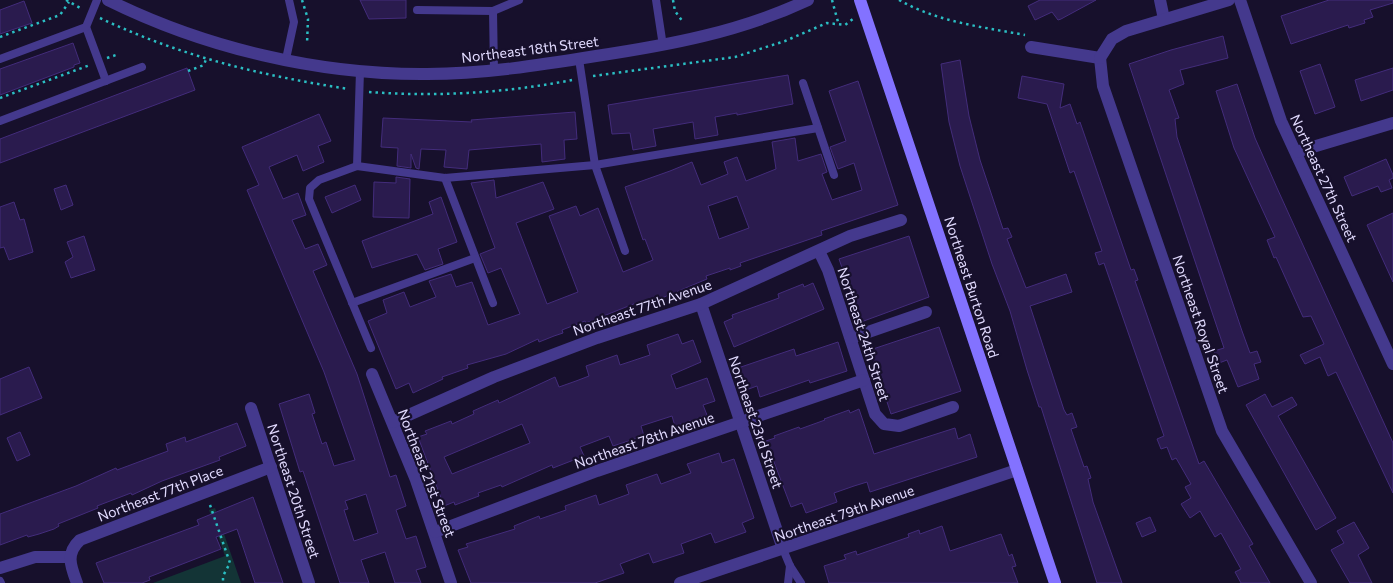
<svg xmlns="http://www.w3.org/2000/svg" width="1393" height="583" viewBox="0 0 1393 583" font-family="Commissioner,sans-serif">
<rect width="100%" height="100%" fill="#17102c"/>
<polygon fill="#133436" points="215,508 241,583 153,583 225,556 209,510"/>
<g fill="#2a1b4e" stroke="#432c7b" fill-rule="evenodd">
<polygon points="360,0 406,0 406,18 369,19"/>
<polygon points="1040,0 1096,0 1061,19 1058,20 1052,12 1035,20 1028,6"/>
<polygon points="1329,0 1393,0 1393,3 1370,10 1373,17 1364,20 1365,23 1349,28 1348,25 1291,44 1281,16"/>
<polygon points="24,1 32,23 0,34 0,10"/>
<polygon points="1223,36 1228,58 1180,70 1184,84 1169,90 1179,118 1175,119 1177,137 1242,331 1250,353 1257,351 1261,362 1254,364 1259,379 1238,387 1227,360 1219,363 1214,351 1224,348 1129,64 1171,50"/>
<polygon points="73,43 80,63 74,65 74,67 0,95 0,69"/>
<polygon points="960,60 969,116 980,160 1003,229 1008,228 1012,237 1007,239 1026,288 1066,274 1072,292 1030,306 1064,410 1067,415 1072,413 1077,427 1071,429 1084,467 1087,466 1091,478 1088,479 1093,502 1122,583 1097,583 1041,407 1039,407 1027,370 1010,311 992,264 960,166 949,122 941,64"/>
<polygon points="1320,64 1335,107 1315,114 1300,71"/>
<polygon points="187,68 195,90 0,163 0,139"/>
<polygon points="1393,68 1393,90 1361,101 1355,80"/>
<polygon points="788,75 793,104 737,115 737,113 715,117 718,135 695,139 693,122 653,129 656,146 633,150 630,133 612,134 608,105"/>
<polygon points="1022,76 1064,84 1060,108 1070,104 1077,124 1080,122 1131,270 1134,269 1138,280 1135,281 1199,464 1204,461 1253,544 1249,546 1270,583 1241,583 1235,572 1241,569 1221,533 1215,537 1200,511 1190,518 1181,504 1191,498 1185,487 1191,484 1176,458 1172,460 1167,447 1161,449 1157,439 1164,436 1104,263 1099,265 1095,253 1102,251 1074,171 1070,173 1047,104 1018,98"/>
<path d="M858,81L898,205L821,231L822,235L740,263L741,266L730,270V268L706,276L707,279L657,300L656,298L636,305V303L586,323L585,321L562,330L563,333L554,336L539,342L538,339L506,354L467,365L468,368L442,377L443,379L413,393L409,383L396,389L368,321L387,313L383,300L404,292L410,307L436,297L429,281L451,274L456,287L472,282L488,325L520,314L501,268L488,273L480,254L495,248L471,183L494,180L496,198L543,182L554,209L516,223L547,304L578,292L549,216L576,206L580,216L598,208L623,272L653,260L645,239L643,240L625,187L670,171L692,162L701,185L728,174L724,162L737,157L746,181L776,169L772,142L795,138L798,161L821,154L827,172L822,174L832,200L862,190L854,163L838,169L830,147L846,141L829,91ZM737,196L749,228L719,239L708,206Z"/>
<polygon points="1237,84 1255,138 1277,188 1393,443 1393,493 1336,372 1328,376 1320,357 1305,364 1300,355 1324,344 1311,316 1303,317 1276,257 1274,258 1267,240 1275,237 1234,148 1216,91"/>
<polygon points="575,112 577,139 564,140 565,159 542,162 541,144 469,150 467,169 444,167 446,150 421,149 419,169 416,168 411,154 411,168 397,166 398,148 381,147 383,118 472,122 471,120"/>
<path d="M319,114L331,141L318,146L324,162L303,171L297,155L269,167L283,199L298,193L306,215L292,220L305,249L318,244L327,265L313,271L357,374L390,477L396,475L406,506L396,510L406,539L416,536L426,567L416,570L421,583H395L385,552L361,560L369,583H340L303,471L300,472L279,404L309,394L315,413L312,414L322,444L326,442L334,466L355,460L324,372L247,190L259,185L242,147ZM366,494L378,533L354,541L344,510L348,509L345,501Z"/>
<polygon points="1386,159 1393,175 1393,178 1389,180 1392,188 1381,192 1378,186 1352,196 1344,177"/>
<polygon points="396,177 410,179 409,218 373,217 374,182 396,183"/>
<polygon points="66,185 73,205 61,210 54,189"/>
<polygon points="355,185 361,200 332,213 325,197"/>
<polygon points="441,197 457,242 438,249 443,264 425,270 417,254 372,268 362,241 433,214 429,202"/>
<polygon points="14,202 20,220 24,219 33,252 9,260 4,247 0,248 0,207"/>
<polygon points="1393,213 1393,282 1367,225"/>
<polygon points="84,236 95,270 71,278 65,262 73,257 67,242"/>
<polygon points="909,236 929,297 861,322 839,259"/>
<polygon points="813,283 824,309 734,347 724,322 733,318 732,315 779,298 778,294 803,284 804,287"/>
<polygon points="939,327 961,391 891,414 870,350"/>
<path d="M678,334L682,344L693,340L701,362L671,375L676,389L707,378L715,401L703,405L707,415L675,426L672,416L641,426L644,436L613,446L609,436L596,441L580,447L584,456L553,468L552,465L502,487L501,485L478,493L479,496L455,505L454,502L444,506L418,437L427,434L425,431L451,421L452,424L474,414L473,411L498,400L499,403L555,377L559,387L576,381L589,376L586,366L617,355L620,365L650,355L647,345ZM522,424L530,443L452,474L444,457Z"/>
<polygon points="838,342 847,371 810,383 809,380 760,397 757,386 746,390 738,368 794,349 796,356"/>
<polygon points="29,367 42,398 0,415 0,379"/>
<polygon points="1265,394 1272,407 1292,397 1297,405 1278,416 1336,518 1316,530 1246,405"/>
<polygon points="859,409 874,454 955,428 958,439 970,434 977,457 870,492 867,482 854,486 834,493 837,502 806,513 802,503 791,507 766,441 775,438 774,436 799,427 800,429 825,420 824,419 849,410 850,413"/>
<polygon points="237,423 246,446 219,457 220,460 162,481 132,495 131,493 97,506 98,508 58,524 59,526 54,529 39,534 28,537 27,535 0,545 0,514 76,486 116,468 117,470 168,451 166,444 185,437 186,442"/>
<polygon points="20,432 30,455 17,461 7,438"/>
<polygon points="719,453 722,463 734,459 754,518 742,523 746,532 715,543 711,533 681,544 684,553 653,563 649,553 620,564 624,573 595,583 471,583 458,550 468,547 466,544 515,529 514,526 539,516 540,519 566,510 565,506 596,495 599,505 629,494 626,485 657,474 661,484 691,473 687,464"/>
<polygon points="253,497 283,583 255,583 237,529 216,537 221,549 149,577 150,580 142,583 104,583 96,563 199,525 197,520"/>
<polygon points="1150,517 1156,531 1142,537 1136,523"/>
<polygon points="1354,522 1369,548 1358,555 1372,583 1350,583 1331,550 1344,543 1337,531"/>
<polygon points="942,526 950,551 1001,534 1009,556 1012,554 1016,566 1012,567 1018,583 829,583 824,566 846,559 844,555 856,551 857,555 909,537 908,534 919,530 920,534"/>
</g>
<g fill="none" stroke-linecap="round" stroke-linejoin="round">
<g stroke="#2bbec3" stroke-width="2.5" stroke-dasharray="2.5 4" stroke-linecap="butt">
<polyline points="66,0 82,9"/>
<polyline points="302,0 308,19 307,44"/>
<polyline points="673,0 675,11 683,22"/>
<polyline points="832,0 838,22"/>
<path d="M899,0C938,22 982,27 1025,35"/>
<path d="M100,18C180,56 262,76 349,89"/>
<polyline points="0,37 60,15 69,2"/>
<polyline points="107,58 119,54"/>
<polyline points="188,71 204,65 206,59"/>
<polyline points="593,76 735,57 785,41 827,23 845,25 853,19"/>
<path d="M369,92C437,97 505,93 572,80"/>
<polyline points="0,98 90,65"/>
<polyline points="210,505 230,563 223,576 223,583"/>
</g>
<g stroke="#44398d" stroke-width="8">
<polyline points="656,0 663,46"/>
<polyline points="417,10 493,11"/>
<polyline points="86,27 106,81"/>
<polyline points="0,59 86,27 97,0"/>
<polyline points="286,59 294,22 289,0"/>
<polyline points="579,59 595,165 625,251"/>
<polyline points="494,71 493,11 519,0"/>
<polyline points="803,83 834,175"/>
<polyline points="0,121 142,67"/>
<polyline points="357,166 360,71"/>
<polyline points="445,178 493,303"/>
<polyline points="352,303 475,258"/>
<polyline points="371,348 309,199 310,188 319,180 357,166 445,178 595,165 818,128"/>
<polyline points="783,549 790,566 801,583"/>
<polyline points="0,581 1,583"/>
<polyline points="788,583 790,566"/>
</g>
<g stroke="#44398d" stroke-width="12">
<polyline points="1160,0 1164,19"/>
<polyline points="1240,0 1281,121 1393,364"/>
<polyline points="1031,47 1100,58"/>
<polyline points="1100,58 1103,86 1222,431 1311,583"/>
<polyline points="1100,58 1112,39 1126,31 1229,0"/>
<polyline points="1296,152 1393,123"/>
<polyline points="819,251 828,270 875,414 884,424 899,426 953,407"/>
<polyline points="701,304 783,549"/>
<polyline points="851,338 926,312"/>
<polyline points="372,374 416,480 451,583"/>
<polyline points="251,408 309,583"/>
<polyline points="393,422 494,377 597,338 701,304 850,236 901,220"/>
<polyline points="435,532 597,471 864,380"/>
<polyline points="0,568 35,557 69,557"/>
<path d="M77,583C71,567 65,554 80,540L271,467"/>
<polyline points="680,583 1017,470"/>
</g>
<path stroke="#44398d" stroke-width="12" d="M108,0C205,48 319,75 427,74C484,74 540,65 596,56C669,45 740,32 808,0"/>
<polyline stroke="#8372ff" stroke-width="12" points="860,0 1055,583"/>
</g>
<g text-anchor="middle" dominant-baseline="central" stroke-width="4.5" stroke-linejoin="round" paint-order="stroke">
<g font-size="14" fill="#e2dbff" stroke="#17102c">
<text transform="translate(530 49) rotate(-7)">Northeast 18th Street</text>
<text transform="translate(1324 178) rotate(65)">Northeast 27th Street</text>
<text transform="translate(972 287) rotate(72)">Northeast Burton Road</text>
<text transform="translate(642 307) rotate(-19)">Northeast 77th Avenue</text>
<text transform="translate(1201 324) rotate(71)">Northeast Royal Street</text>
<text transform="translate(864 334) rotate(72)">Northeast 24th Street</text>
<text transform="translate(756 422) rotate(71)">Northeast 23rd Street</text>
<text transform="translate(644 440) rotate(-19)">Northeast 78th Avenue</text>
<text transform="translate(427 473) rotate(69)">Northeast 21st Street</text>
<text transform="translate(294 491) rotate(72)">Northeast 20th Street</text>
<text transform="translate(160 493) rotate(-21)">Northeast 77th Place</text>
<text transform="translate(844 513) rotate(-19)">Northeast 79th Avenue</text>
</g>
</g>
</svg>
